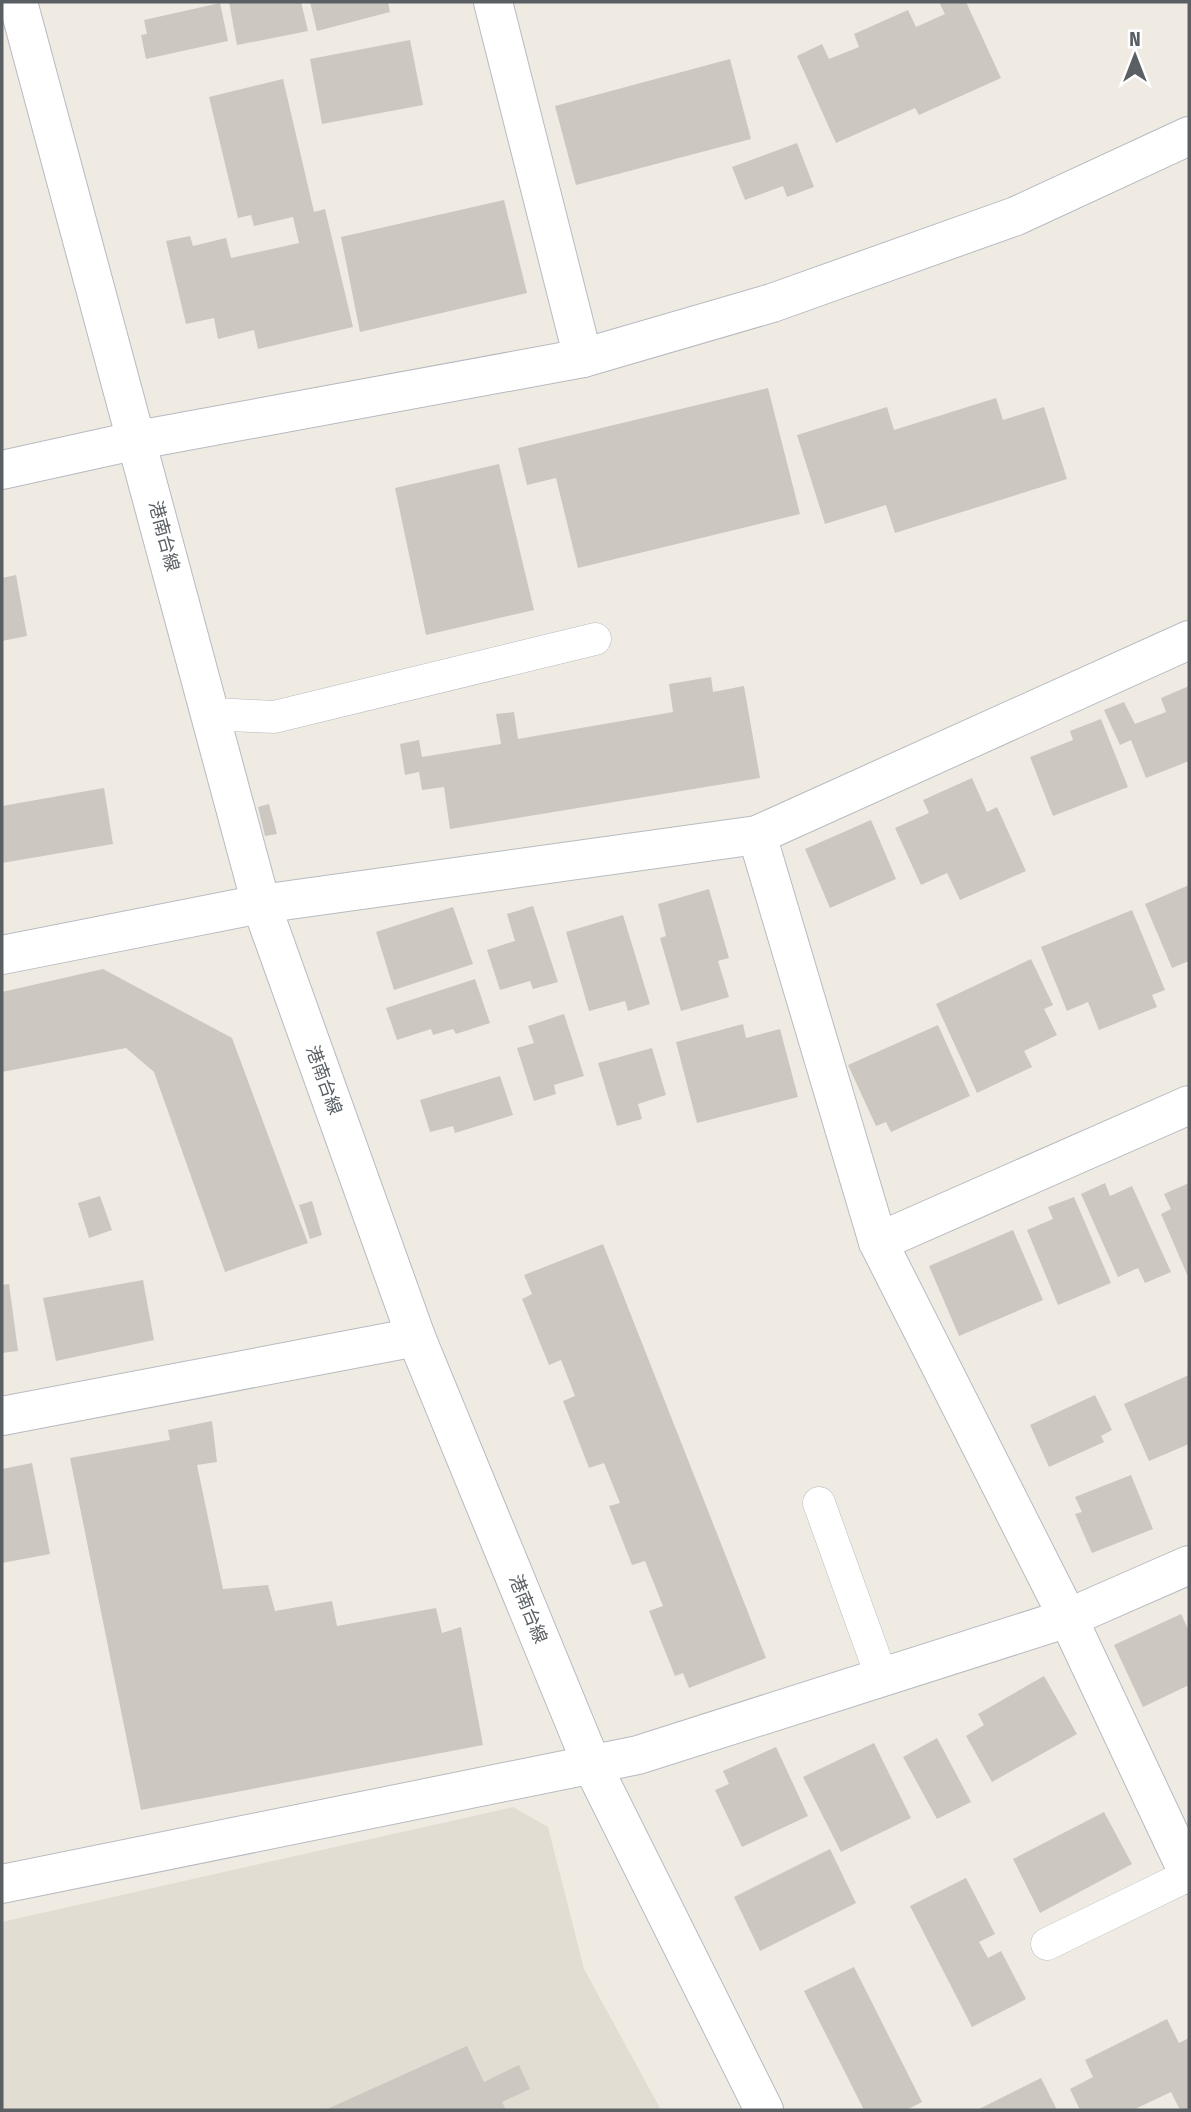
<svg xmlns="http://www.w3.org/2000/svg" width="1191" height="2112" viewBox="0 0 1191 2112" font-family="'Fira Sans Condensed','Noto Sans JP',sans-serif">
<rect width="100%" height="100%" fill="#efebe2"/>
<polygon fill="#e1ddd2" points="513,1807 548,1827 584,1969 661,2110 2,2110 2,1922"/>
<g fill="#ccc7c1">
<polygon points="229,2 301,2 308,31 237,45"/>
<polygon points="310,2 388,2 390,12 317,31"/>
<polygon points="944,2 966,2 1001,78 919,115 915,108 836,143 797,56 822,44 829,59 859,47 854,34 908,10 916,27 945,14 940,4"/>
<polygon points="220,3 228,41 146,59 141,35 147,34 144,20"/>
<polygon points="410,40 423,105 322,124 310,59"/>
<polygon points="730,59 751,139 576,185 555,106"/>
<polygon points="283,79 314,212 325,209 353,327 258,349 254,330 218,339 214,318 186,324 166,241 190,236 193,246 226,238 231,258 299,243 293,217 254,226 251,215 238,218 209,97"/>
<polygon points="797,143 814,187 787,197 783,186 745,200 732,167"/>
<polygon points="504,200 527,293 360,332 341,237"/>
<polygon points="768,388 800,514 578,568 556,478 527,485 518,448"/>
<polygon points="996,398 1003,420 1044,407 1067,479 895,533 886,505 825,524 797,435 887,407 894,430"/>
<polygon points="499,464 534,610 426,635 395,488"/>
<polygon points="16,575 27,636 2,641 2,578"/>
<polygon points="711,677 713,692 744,686 760,778 450,829 444,787 422,790 419,772 405,775 400,744 419,740 422,757 501,744 496,714 514,712 518,739 673,712 669,684"/>
<polygon points="1189,686 1189,761 1146,778 1131,740 1120,745 1104,710 1124,702 1135,724 1166,712 1161,698"/>
<polygon points="1101,719 1128,787 1053,816 1030,757 1073,740 1070,731"/>
<polygon points="972,778 987,812 997,807 1026,871 960,900 947,873 921,885 895,828 929,813 923,800"/>
<polygon points="104,788 113,844 2,863 2,806"/>
<polygon points="269,804 277,834 265,836 258,807"/>
<polygon points="871,820 896,879 830,908 805,849"/>
<polygon points="1189,885 1189,961 1172,968 1145,904"/>
<polygon points="709,889 729,958 718,961 729,997 681,1011 660,938 666,936 658,904"/>
<polygon points="533,906 558,982 533,989 530,981 500,990 487,950 515,941 507,914"/>
<polygon points="453,907 473,964 394,990 376,932"/>
<polygon points="1132,910 1165,990 1152,995 1157,1007 1099,1030 1088,1002 1067,1011 1041,947"/>
<polygon points="623,915 650,1004 628,1011 625,1001 589,1011 566,932"/>
<polygon points="1031,959 1053,1005 1044,1009 1057,1035 1024,1051 1032,1067 977,1093 936,1004"/>
<polygon points="103,969 232,1038 308,1243 225,1272 154,1072 126,1048 2,1072 2,992"/>
<polygon points="475,979 490,1023 456,1034 453,1029 433,1035 431,1029 397,1040 386,1008"/>
<polygon points="564,1014 584,1076 554,1085 556,1094 534,1101 517,1048 534,1043 528,1026"/>
<polygon points="743,1024 746,1038 780,1029 798,1097 697,1123 676,1042"/>
<polygon points="938,1025 970,1096 891,1132 886,1122 876,1126 848,1065"/>
<polygon points="652,1048 666,1095 638,1104 642,1119 617,1126 598,1063"/>
<polygon points="500,1076 513,1115 455,1133 453,1126 430,1132 420,1100"/>
<polygon points="1105,1183 1110,1196 1132,1186 1171,1272 1145,1283 1138,1268 1118,1277 1081,1194"/>
<polygon points="1189,1183 1189,1279 1161,1214 1171,1209 1164,1194"/>
<polygon points="100,1196 112,1230 89,1238 78,1203"/>
<polygon points="1074,1197 1111,1283 1058,1305 1027,1230 1053,1219 1048,1207"/>
<polygon points="312,1201 322,1235 310,1239 299,1205"/>
<polygon points="1013,1230 1043,1300 959,1336 929,1266"/>
<polygon points="603,1244 766,1658 689,1688 683,1673 675,1676 649,1611 663,1606 645,1561 632,1565 609,1506 620,1503 604,1463 589,1468 563,1401 575,1396 561,1360 549,1365 522,1299 532,1294 524,1275"/>
<polygon points="143,1280 154,1340 56,1361 43,1298"/>
<polygon points="9,1284 18,1351 2,1353 2,1285"/>
<polygon points="1189,1375 1189,1444 1149,1461 1124,1404"/>
<polygon points="1095,1395 1112,1430 1101,1436 1104,1442 1049,1467 1030,1425"/>
<polygon points="212,1421 217,1462 197,1465 223,1589 268,1585 275,1611 332,1601 337,1626 436,1608 442,1633 461,1627 483,1745 141,1810 70,1458 170,1440 168,1430"/>
<polygon points="32,1463 50,1554 2,1563 2,1469"/>
<polygon points="1131,1475 1153,1529 1092,1553 1075,1514 1082,1512 1075,1497"/>
<polygon points="1181,1614 1189,1631 1189,1685 1143,1707 1114,1645"/>
<polygon points="1044,1676 1077,1734 992,1782 966,1736 984,1725 978,1714"/>
<polygon points="937,1738 971,1802 937,1819 903,1757"/>
<polygon points="874,1743 911,1818 841,1852 803,1777"/>
<polygon points="776,1747 808,1816 742,1847 715,1790 729,1784 723,1771"/>
<polygon points="1104,1812 1132,1864 1040,1913 1013,1859"/>
<polygon points="830,1849 856,1903 760,1951 734,1897"/>
<polygon points="966,1878 995,1934 979,1942 988,1958 1001,1951 1026,1999 972,2027 910,1906"/>
<polygon points="854,1967 922,2102 906,2110 864,2110 804,1991"/>
<polygon points="1167,2019 1179,2043 1189,2038 1189,2110 1180,2110 1171,2092 1133,2110 1080,2110 1070,2089 1093,2077 1085,2060"/>
<polygon points="467,2046 484,2082 519,2065 530,2089 502,2102 506,2110 325,2110"/>
<polygon points="1041,2078 1057,2110 977,2110"/>
</g>
<g fill="none" stroke-linecap="round" stroke-linejoin="round">
<g stroke="#b7bbc0" stroke-width="33">
<g id="lane">
<polyline points="211,714 274,717 595,639"/>
<polyline points="819,1503 882,1678"/>
<polyline points="1047,1944 1189,1875"/>
</g>
</g>
<g stroke="#b7bbc0" stroke-width="40">
<g id="street">
<polyline points="493,2 583,358"/>
<polyline points="2,955 261,904 757,835 1189,640"/>
<polyline points="878,1242 1189,1105"/>
<polyline points="2,1416 416,1337"/>
<polyline points="1189,1565 1068,1618 1189,1875"/>
<polyline points="2,1884 638,1755 1068,1618 878,1242 757,835"/>
</g>
</g>
<g stroke="#b6bac0" stroke-width="40">
<g id="secondary">
<polyline points="18,2 261,904 416,1337 592,1765 764,2110"/>
<polyline points="2,470 138,440 583,358 772,303 1016,216 1189,136"/>
</g>
</g>
<use href="#lane" stroke="#fff" stroke-width="32"/>
<use href="#street" stroke="#fff" stroke-width="38"/>
<use href="#secondary" stroke="#fff" stroke-width="38"/>
</g>
<g text-anchor="middle" dominant-baseline="central" stroke-width="5" stroke-linejoin="round" paint-order="stroke">
<g font-size="18" fill="#5a5f64" stroke="#fff">
<text transform="translate(164 536) rotate(75)">港南台線</text>
<text transform="translate(324 1080) rotate(70)">港南台線</text>
<text transform="translate(528 1609) rotate(68)">港南台線</text>
</g>
</g>
<rect width="1191" height="2112" fill="none" stroke="#5a5f64" stroke-width="7"/>
<g transform="translate(1135 56)" stroke="#ffffff" stroke-width="5" paint-order="stroke">
<path d="M0-5L12 26L0 18L-12 26Z" fill="#5a5f64"/>
<text y="-10" font-size="19" font-weight="bold" text-anchor="middle" fill="#5a5f64">N</text>
</g>
</svg>
